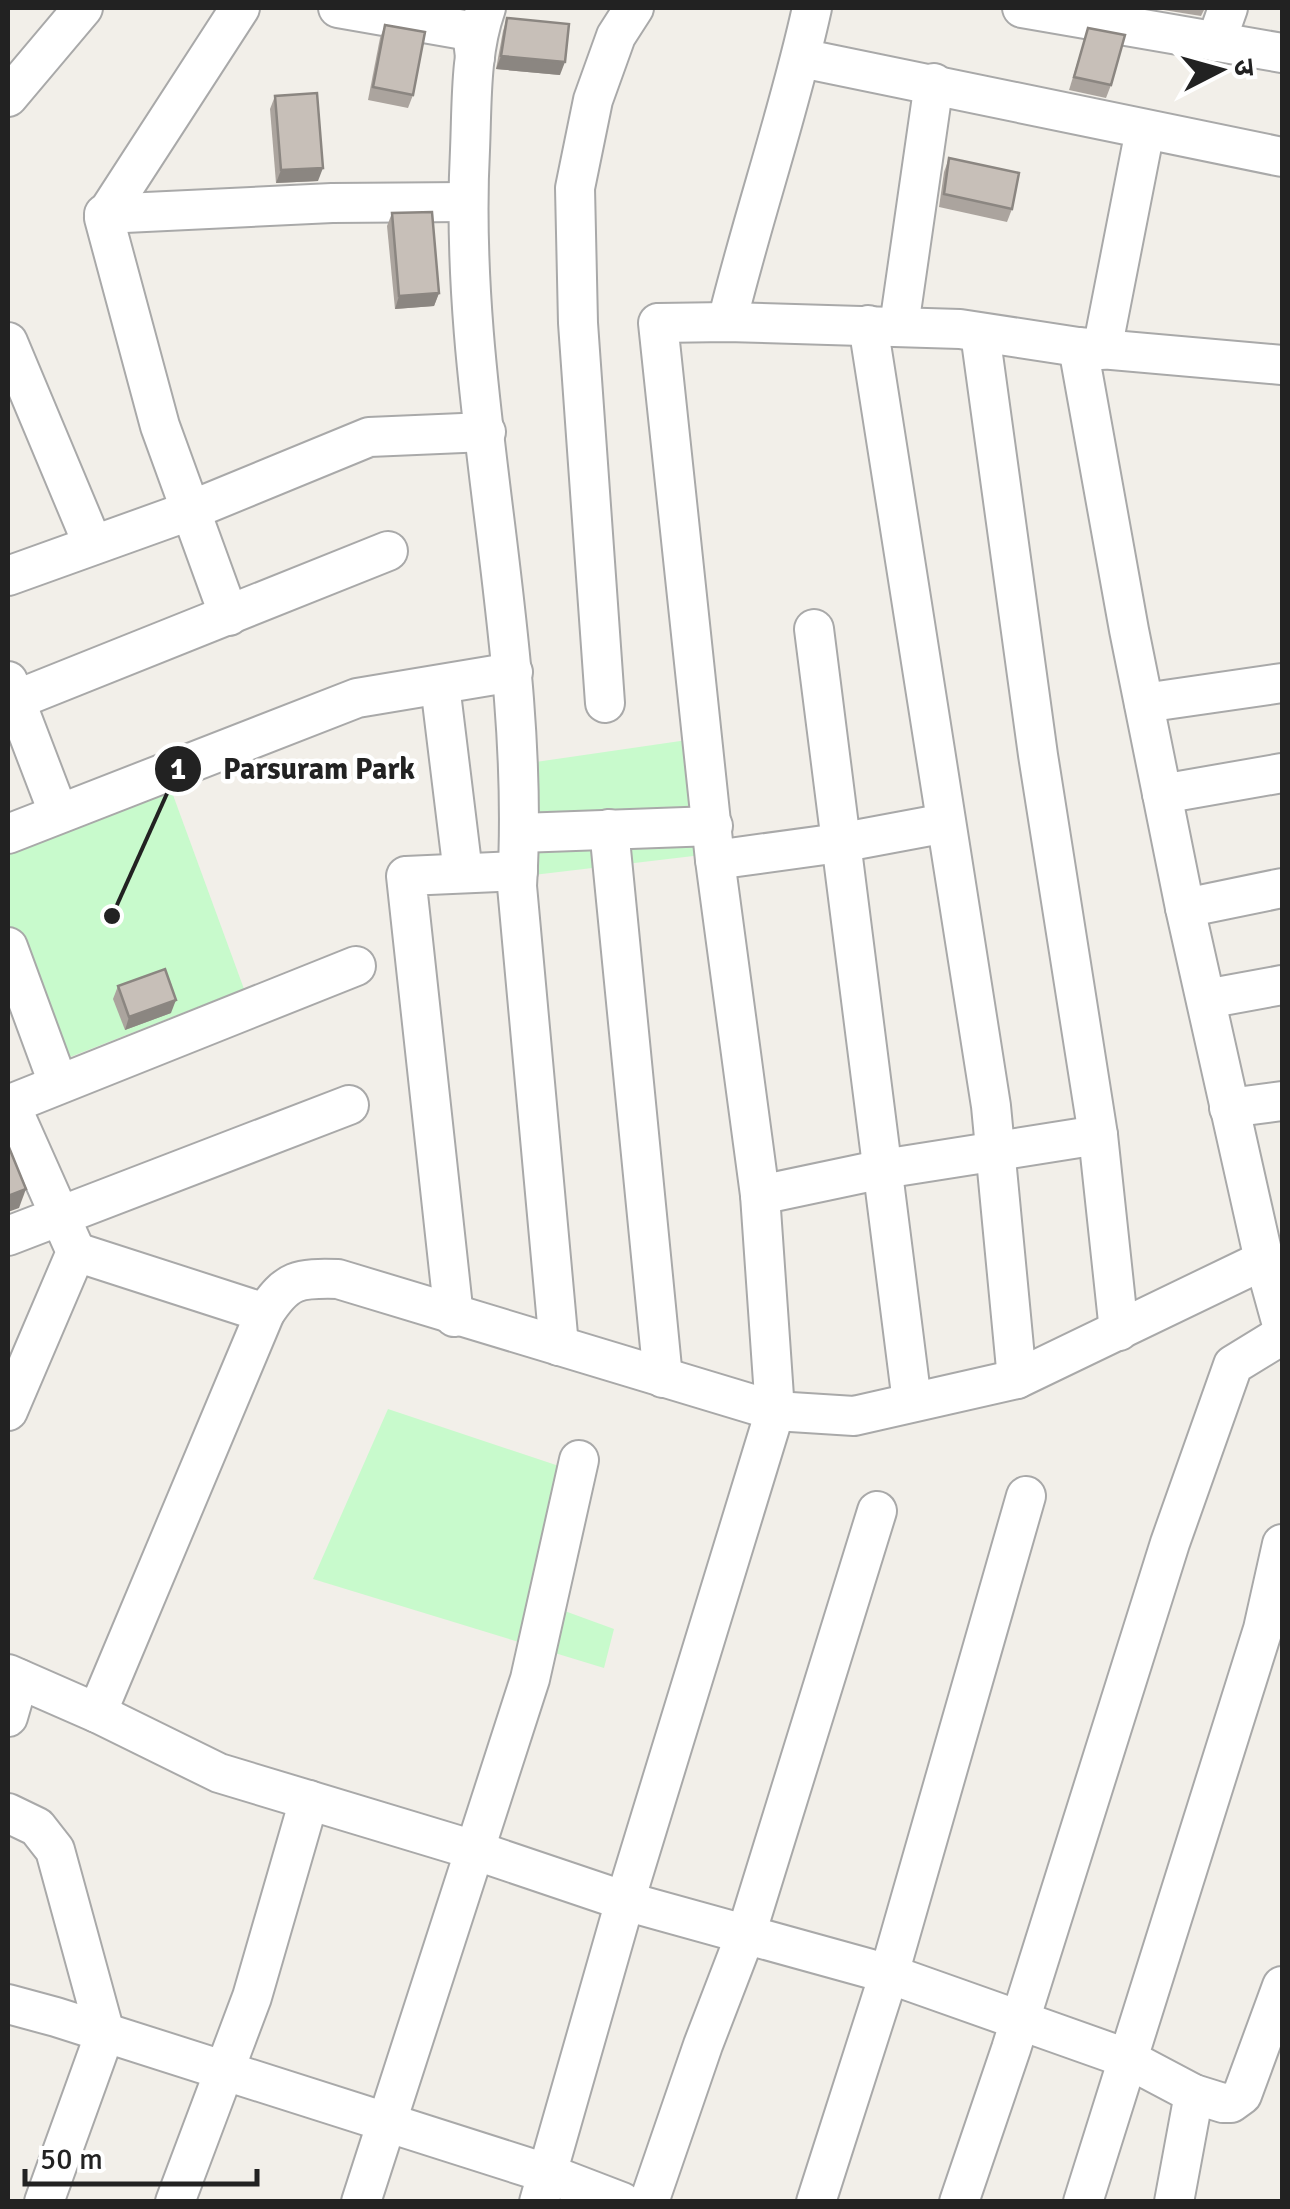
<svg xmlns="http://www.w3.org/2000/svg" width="1290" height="2209" viewBox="0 0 1290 2209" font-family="Signika,'Noto Sans Devanagari',sans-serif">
<rect width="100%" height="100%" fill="#f2efe9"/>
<g fill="#c8facc">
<polygon points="708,737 727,852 525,876 522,764"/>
<polygon points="169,784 244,989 37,1070 8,996 8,844"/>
<polygon points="388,1409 574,1471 540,1602 614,1629 604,1668 313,1579"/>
</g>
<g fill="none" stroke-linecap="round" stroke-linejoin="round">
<g stroke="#a9a9a9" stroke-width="42">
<g id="minor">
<polyline points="338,8 464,30 473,40 475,57"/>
<path d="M486,8C470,53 472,103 470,150C457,397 532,639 517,886L559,1346"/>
<polyline points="1022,8 1282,53"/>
<polyline points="1216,42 1228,8"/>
<polyline points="801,58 1282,157"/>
<polyline points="8,97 83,8"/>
<polyline points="104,214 332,203 467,202"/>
<path d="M727,322C753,216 789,113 812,8"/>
<polyline points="868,325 991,1106 1017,1379"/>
<polyline points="899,326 934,83"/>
<polyline points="980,333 1038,755 1098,1135 1119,1331"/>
<polyline points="8,342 93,545"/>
<polyline points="1078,347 1129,630 1185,908 1264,1260 1282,1325"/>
<polyline points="1102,350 1145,130"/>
<polyline points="8,576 189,511 369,437 486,432"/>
<polyline points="229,616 160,426 104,218 240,8"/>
<polyline points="814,629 912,1402"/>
<polyline points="8,681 58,812"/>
<polyline points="440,685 463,873"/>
<polyline points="8,703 388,551"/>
<polyline points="605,703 578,323 575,188 593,100 616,36 634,8"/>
<polyline points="1144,703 1282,683"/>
<polyline points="1162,794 1282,773"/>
<polyline points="609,829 663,1378"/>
<polyline points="520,833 713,826"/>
<polyline points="8,834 357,698 513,672"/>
<polyline points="715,860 839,843 946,823"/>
<polyline points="1185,908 1282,888"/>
<polyline points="8,947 58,1083"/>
<polyline points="1206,999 1282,985"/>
<polyline points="8,1105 356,966"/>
<polyline points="1229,1108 1282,1101"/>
<polyline points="760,1195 883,1169 1098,1135"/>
<polyline points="8,1236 349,1105"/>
<polyline points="76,1252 265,1313"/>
<polyline points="454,1317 406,876 518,871"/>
<polyline points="8,1411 76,1252 10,1104"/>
<path d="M8,1674L97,1713L265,1313C287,1279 298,1278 338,1279L775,1411L854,1416L1017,1379L1264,1260"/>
<polyline points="97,1713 219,1773 474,1850 625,1901 889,1974 1126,2058 1194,2094 1223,2103 1231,2103 1242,2095 1282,1986"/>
<polyline points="8,1717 19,1679"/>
<polyline points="8,1813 37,1827 55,1850 105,2033 44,2202"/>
<polyline points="8,2004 56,2017 549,2174 622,2202"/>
<polyline points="175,2202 252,1997 309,1800"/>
<polyline points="361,2202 530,1679 579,1460"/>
<polyline points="539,2202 625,1901 775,1411 760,1195 715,860 658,323 727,322 960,329 1078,347 1282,365"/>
<polyline points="649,2202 703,2045 748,1928 877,1511"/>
<polyline points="816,2202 889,1974 1026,1496"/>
<polyline points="959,2202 1011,2049 1170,1543 1233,1365 1282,1335"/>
<polyline points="1083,2202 1263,1629 1282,1544"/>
<polyline points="1174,2202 1194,2094"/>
</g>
</g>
<use href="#minor" stroke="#fff" stroke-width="38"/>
</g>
<g fill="#aba49e">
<polygon points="1151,8 1205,8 1201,16"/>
<polygon points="507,18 560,75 496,69 503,31"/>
<polygon points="385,25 413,95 408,108 368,100 380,38"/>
<polygon points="1088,28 1111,85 1106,98 1069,90"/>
<polygon points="275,96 318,181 276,183 270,109"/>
<polygon points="949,158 1012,209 1007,222 939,207 944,172"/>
<polygon points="392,213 439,293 434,306 395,309 387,226"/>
<polygon points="118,986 171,1013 125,1030 113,999"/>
</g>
<g fill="#8b8681">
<polygon points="501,56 565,62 560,75 496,69"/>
<polygon points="323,168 318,181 276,183 281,170"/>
<polygon points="439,293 434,306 395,309 399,296"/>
<polygon points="176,1000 171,1013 125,1030 129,1017"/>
<polygon points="26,1189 19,1208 8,1212 8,1196"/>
</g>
<g fill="#c7bfb8" stroke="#8b8681" stroke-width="2.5">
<polygon points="507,18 569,24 565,62 501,56"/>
<polygon points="385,25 425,32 413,95 373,87"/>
<polygon points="1088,28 1125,35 1111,85 1074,77"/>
<polygon points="317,93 323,168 281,170 275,96"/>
<polygon points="949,158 1019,173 1012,209 944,194"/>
<polygon points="432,212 439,293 399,296 392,213"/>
<polygon points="165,969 176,1000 129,1017 118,986"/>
<polygon points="8,1145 26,1189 8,1196"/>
</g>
<path fill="none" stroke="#222" stroke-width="4" d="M112 916L178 769"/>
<g fill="#222" stroke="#fff" stroke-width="4">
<circle cx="112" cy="916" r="10"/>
<circle cx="178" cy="769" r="25"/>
</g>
<g font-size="30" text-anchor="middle" font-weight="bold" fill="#fff">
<text x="178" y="779">1</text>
</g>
<g font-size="30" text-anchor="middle" font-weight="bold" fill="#222" stroke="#fff" stroke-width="9" stroke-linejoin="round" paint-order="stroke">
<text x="319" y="779">Parsuram Park</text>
</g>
<rect width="1290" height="2209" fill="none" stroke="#222222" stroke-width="20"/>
<g transform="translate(1220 70) rotate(84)" stroke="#ffffff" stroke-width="8" paint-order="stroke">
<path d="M0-8L18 38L0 25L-18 38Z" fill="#222222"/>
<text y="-15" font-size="28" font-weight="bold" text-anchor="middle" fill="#222222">उ</text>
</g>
<path d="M25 2169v15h232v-15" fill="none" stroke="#222222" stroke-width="5"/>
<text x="40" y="2169" font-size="30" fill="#222222" stroke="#ffffff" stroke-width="8" paint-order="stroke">50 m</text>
</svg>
